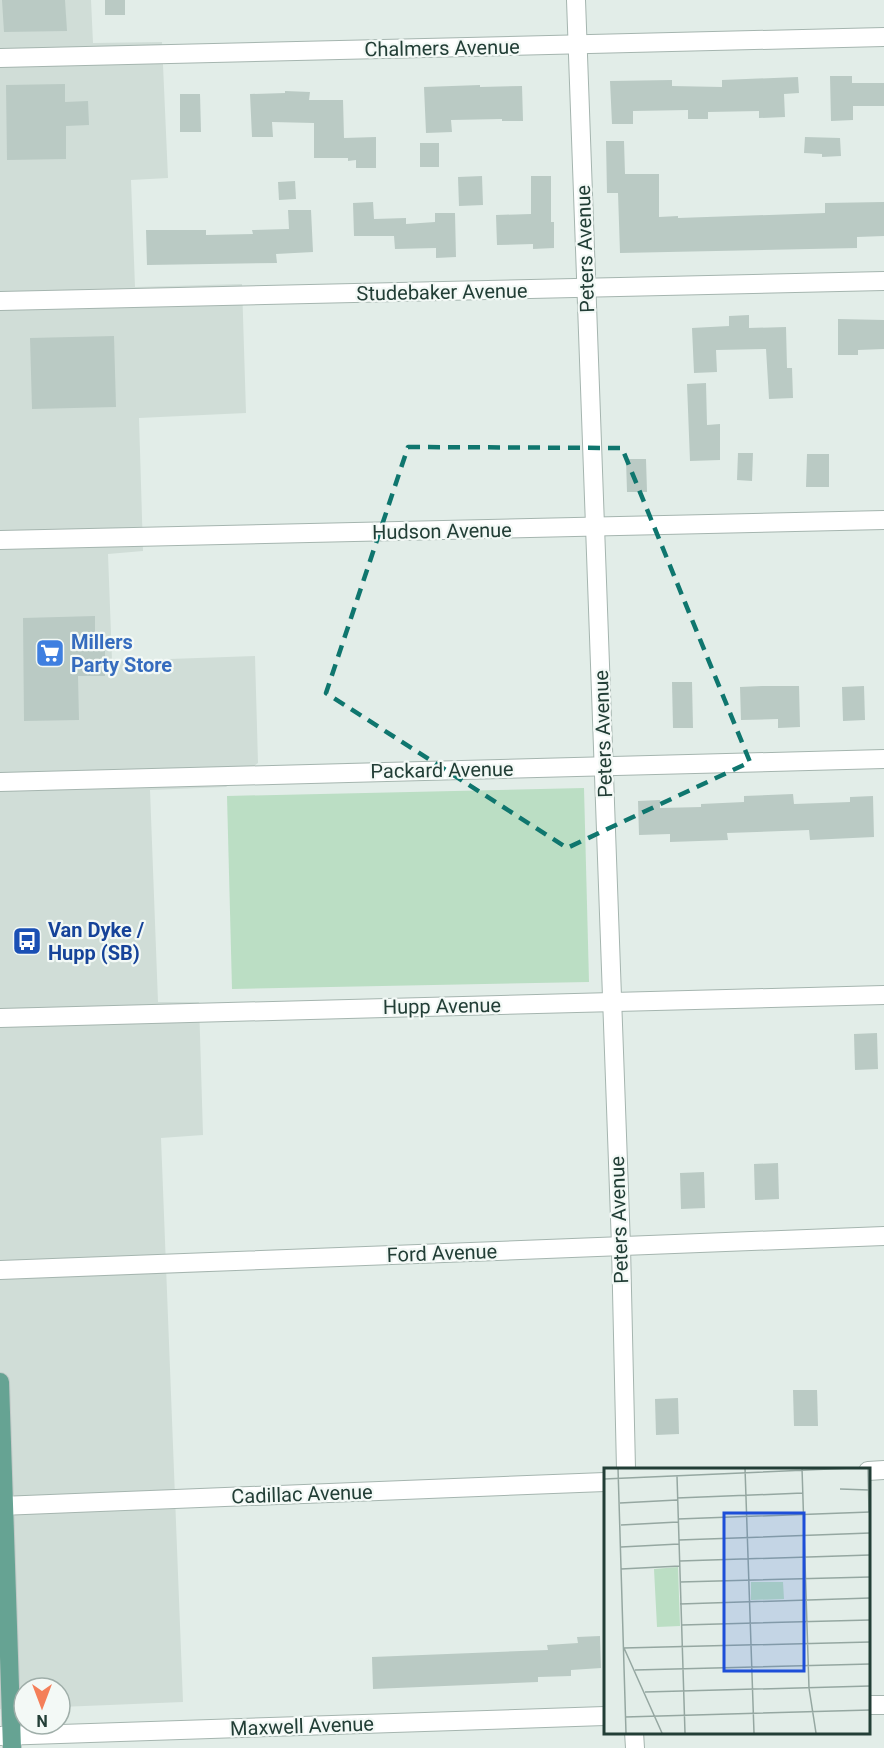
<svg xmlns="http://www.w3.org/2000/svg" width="884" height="1748" viewBox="0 0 884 1748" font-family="Roboto,sans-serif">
<rect width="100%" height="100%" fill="#e2ede8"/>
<polygon fill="#d0ddd7" points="0,0 91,0 93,43 162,42 168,178 131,180 135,287 242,284 246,413 139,418 143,551 108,554 112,661 255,656 258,763 226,787 150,790 158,1002 199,1002 203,1135 161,1138 183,1702 60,1707 60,1688 24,1688 24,1708 0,1709"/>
<polygon fill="#bbdec4" points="584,788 589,982 232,989 227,796"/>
<g fill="#bacac4">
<polygon points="2,0 65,0 67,31 4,32"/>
<rect x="105" y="0" width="20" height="15"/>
<polygon points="830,76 852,76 852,83 884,83 884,106 853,106 853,120 831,121"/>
<polygon points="798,77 799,93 784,94 785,117 759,118 759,111 708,112 708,119 688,119 688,110 633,111 633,124 612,124 610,81 672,80 672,86 722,87 722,80"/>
<polygon points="65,84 65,102 88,101 89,125 66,126 66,159 7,160 6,85"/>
<polygon points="480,85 480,87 522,86 523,121 502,121 502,119 451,120 452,132 426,133 424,87"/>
<polygon points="285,91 310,92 309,100 343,100 344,138 376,137 376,168 356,168 356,160 348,161 348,158 314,158 314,123 272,122 273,137 252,137 250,94 285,93"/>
<polygon points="180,94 200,94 201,132 180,132"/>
<polygon points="805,137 840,138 841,156 822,157 822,154 804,153"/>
<polygon points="606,141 624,141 625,174 659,174 659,217 678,216 678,218 825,213 825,203 884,202 884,236 857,237 857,248 620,253 618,193 607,193"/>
<rect x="420" y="143" width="19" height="24"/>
<polygon points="482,176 483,205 459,206 458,177"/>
<polygon points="531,176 551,176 551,222 554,222 554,248 533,249 533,244 497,245 496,215 531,214"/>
<polygon points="295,181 296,199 279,200 278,182"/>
<polygon points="373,202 374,219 406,218 406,224 435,222 435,213 455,213 456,257 436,258 436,248 395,249 394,236 354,236 353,203"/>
<polygon points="288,210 311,210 313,252 276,254 277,263 147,265 146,230 206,230 206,235 253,234 252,230 289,229"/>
<polygon points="749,315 749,328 786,327 787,368 792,368 793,398 769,399 766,349 716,350 717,372 694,373 692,328 729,326 729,316"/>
<polygon points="838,319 884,320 884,349 858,350 858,355 838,355"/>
<polygon points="114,336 116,407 32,409 30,338"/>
<polygon points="706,383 707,425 720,424 720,460 690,461 687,384"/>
<polygon points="738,453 753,453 752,481 737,480"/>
<polygon points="807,454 829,454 829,487 806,487"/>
<polygon points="626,459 646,459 647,492 627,492"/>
<polygon points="95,616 95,635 105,635 105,676 78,676 79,720 24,721 23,618"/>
<polygon points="672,682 692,682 693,728 673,728"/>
<polygon points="762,686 799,686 800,727 778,728 778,719 741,720 740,687"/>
<polygon points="864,686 865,720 843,721 842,687"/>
<polygon points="793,794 794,804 850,802 850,797 873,796 874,837 810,840 809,830 727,833 728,840 670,842 670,834 639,835 638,801 660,800 660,808 701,807 701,804 744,802 744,796"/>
<polygon points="877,1033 878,1069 855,1070 854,1034"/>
<polygon points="778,1163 779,1199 755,1200 754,1164"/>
<polygon points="704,1172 705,1208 681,1209 680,1173"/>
<polygon points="793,1390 817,1390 818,1426 794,1426"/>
<polygon points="678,1398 679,1434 656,1435 655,1399"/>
<polygon points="600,1636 601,1668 571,1670 571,1676 538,1677 538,1682 373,1689 372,1657 548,1650 547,1645 578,1643 577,1637"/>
</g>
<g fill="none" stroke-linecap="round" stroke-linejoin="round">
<g stroke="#a5b5af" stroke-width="20">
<g id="minor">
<polyline points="576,0 621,1246 626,1469"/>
<polyline points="0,58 884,37"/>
<polyline points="0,301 884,281"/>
<polyline points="0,540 884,520"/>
<polyline points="0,782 884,759"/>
<polyline points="0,1018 884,995"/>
<polyline points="0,1270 884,1236"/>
<polyline points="868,1471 884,1470"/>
<polyline points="0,1506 605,1482"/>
<polyline points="868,1705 884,1705"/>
<polyline points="634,1732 635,1748"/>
<polyline points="0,1736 605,1716"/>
</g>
</g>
<g stroke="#c1c9c7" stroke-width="20">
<polyline id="major" points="0,1382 12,1748"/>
</g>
<use href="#minor" stroke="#fff" stroke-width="18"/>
<use href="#major" stroke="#66a393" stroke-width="18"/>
</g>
<path fill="none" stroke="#0f766e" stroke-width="4.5" stroke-dasharray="12 8" stroke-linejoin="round" d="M408,447L622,448L750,762L567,848L326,693Z"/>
<defs>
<g id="supermarket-square" transform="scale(1.5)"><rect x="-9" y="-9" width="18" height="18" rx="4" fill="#3f7fe0" stroke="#f3f9f6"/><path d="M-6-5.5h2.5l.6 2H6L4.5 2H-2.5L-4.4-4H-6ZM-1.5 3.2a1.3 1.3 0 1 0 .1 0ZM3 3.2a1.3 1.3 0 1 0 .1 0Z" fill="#fff"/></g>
<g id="bus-square" transform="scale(1.5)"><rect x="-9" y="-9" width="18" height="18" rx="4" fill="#1a4fb4" stroke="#f3f9f6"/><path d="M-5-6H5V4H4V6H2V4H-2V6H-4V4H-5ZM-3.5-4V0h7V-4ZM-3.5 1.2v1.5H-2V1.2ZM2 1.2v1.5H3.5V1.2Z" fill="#fff"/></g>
</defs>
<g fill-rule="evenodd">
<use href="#supermarket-square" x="50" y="653"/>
<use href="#bus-square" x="27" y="941"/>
</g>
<g text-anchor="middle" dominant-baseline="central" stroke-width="4.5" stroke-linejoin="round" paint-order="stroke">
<g font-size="20" fill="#223e36" stroke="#f3f9f6">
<text transform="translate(442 48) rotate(-1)">Chalmers Avenue</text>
<text transform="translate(585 249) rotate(-92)">Peters Avenue</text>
<text transform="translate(442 292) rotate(-1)">Studebaker Avenue</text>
<text transform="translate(442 531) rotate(-1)">Hudson Avenue</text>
<text transform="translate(603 734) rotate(-92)">Peters Avenue</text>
<text transform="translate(442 770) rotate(-1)">Packard Avenue</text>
<text transform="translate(442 1006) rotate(-1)">Hupp Avenue</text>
<text transform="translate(619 1220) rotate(-92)">Peters Avenue</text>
<text transform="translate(442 1253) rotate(-2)">Ford Avenue</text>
<text transform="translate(302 1494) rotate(-2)">Cadillac Avenue</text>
<text transform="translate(302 1726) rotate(-2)">Maxwell Avenue</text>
</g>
<g font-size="20" font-weight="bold" fill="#366cbe" stroke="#f3f9f6" text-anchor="start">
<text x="71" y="642">Millers<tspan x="71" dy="23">Party Store</tspan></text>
</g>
<g font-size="20" font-weight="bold" fill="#164399" stroke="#f3f9f6" text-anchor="start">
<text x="48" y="930">Van Dyke /<tspan x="48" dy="23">Hupp (SB)</tspan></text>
</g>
</g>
<g transform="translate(604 1468)">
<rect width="266" height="266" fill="#e2ede8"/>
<path d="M74,99L76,158L53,159L50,101ZM147,114H179L180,131L147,132Z" fill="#bbdec4"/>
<path fill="none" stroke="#95a7a1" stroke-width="1.5" d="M14,0L22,265M141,0L150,265M198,0L205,220L212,265M264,0L265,45M73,8L81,265M0,11L248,0M236,21L265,22M73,30L199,25M16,35L73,32M74,51L266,44M17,57L74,54M75,72L266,65M17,79L75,76M76,93L266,87M17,101L76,98M76,114L266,109M76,136L266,130M78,157L266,152M31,202L266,196M41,224L266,218M21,249L266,242M58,265L20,180L266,174"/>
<path fill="#1d4ed8" fill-opacity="0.15" stroke="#1d4ed8" stroke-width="3" d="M120,45H200V203H120Z"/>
<rect width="266" height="266" fill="none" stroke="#223e36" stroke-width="3"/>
</g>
<g transform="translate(42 1706) rotate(180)"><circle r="28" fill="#f3f9f6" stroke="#9faea9" stroke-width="1.5"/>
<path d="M0-4.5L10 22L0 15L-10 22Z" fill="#f47f59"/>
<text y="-9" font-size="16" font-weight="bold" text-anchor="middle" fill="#223e36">N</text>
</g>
</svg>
